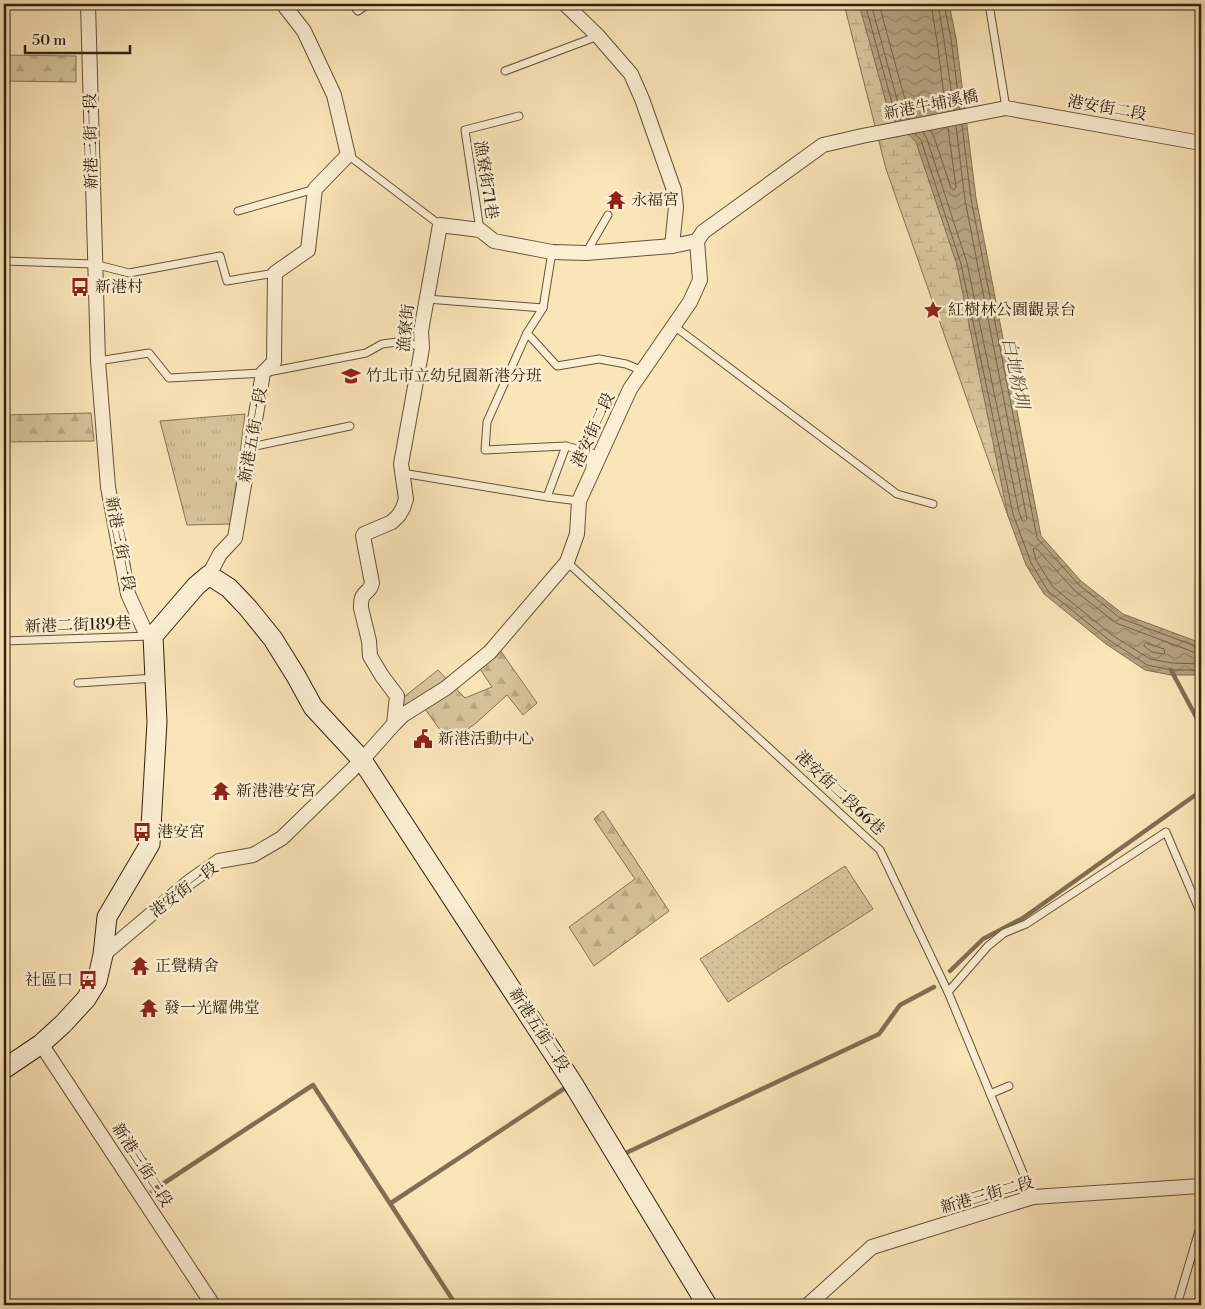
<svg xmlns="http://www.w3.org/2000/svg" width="1205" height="1309" viewBox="0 0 1205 1309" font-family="'Libre Bodoni','Noto Serif TC',serif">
<defs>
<pattern id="grass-dots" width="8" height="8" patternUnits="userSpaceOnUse" patternTransform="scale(1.25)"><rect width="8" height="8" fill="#d8c49c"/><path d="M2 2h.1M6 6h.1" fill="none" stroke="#baa885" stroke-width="1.8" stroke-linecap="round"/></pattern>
<pattern id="forest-firs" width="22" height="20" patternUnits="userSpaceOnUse" patternTransform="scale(1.25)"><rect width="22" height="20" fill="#d8c49c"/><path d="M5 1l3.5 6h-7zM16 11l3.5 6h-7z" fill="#baa885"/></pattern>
<pattern id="wetland-marsh" width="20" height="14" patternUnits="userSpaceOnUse" patternTransform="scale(1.25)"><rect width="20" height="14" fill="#d8c49c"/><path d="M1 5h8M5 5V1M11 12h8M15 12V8" fill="none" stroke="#baa885"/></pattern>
<pattern id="park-tufts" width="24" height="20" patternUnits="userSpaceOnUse" patternTransform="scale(1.25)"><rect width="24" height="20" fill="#d8c49c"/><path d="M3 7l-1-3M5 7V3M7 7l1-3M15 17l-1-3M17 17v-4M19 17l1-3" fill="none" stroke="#baa885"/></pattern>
<pattern id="water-waves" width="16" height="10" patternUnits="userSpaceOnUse" patternTransform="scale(1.25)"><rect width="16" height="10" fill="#b6a27f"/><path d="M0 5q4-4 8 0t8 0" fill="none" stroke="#958466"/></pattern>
</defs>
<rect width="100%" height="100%" fill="#fae5b9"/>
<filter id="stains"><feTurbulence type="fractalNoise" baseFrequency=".004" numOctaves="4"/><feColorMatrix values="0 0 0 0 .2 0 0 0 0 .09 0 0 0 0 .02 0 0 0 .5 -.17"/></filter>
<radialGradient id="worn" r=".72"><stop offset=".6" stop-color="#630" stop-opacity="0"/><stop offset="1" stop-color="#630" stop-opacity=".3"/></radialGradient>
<polygon fill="url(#grass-dots)" stroke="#867256" points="845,866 873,909 728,1002 700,959"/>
<g fill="url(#forest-firs)" stroke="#867256">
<polygon points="4,55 76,56 76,82 4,81"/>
<polygon points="91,413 94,441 4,442 4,415"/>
<polygon points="500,650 537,703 523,715 507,695 476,723 449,743 421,703 394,722 390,708 438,670 465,698 492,687 480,669"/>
<polygon points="603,811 669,911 594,966 569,927 635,879 594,819"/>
</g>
<polygon fill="url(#wetland-marsh)" stroke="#867256" points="844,4 913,4 972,257 1008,516 886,169"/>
<polygon fill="url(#park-tufts)" stroke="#867256" points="245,414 231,524 187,525 160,421"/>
<polygon fill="url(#water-waves)" stroke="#826e52" points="859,4 949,4 956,38 976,198 1041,536 1081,581 1123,614 1201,643 1201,675 1171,675 1145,670 1106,644 1044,594 1026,565 1008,516 957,265 916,142 890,117"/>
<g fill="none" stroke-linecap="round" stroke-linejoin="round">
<g stroke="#746247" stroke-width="1">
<polyline points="865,4 895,114 901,120"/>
<polyline points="871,4 900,110 909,119"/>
<polyline points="879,4 907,107 917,117"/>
<polyline points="931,4 937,41 946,111"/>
<polyline points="938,4 944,40 954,110"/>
<polyline points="944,4 951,39 960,109"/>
<polyline points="962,125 971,199 1037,538 1078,584 1120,618 1198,647 1201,647"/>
<polyline points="931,131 934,137 951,188 954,190 956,187 948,128"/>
<polyline points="923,132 927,139 967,263 1019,512 1022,520 1024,522 1027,519 965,200 956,126"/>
<polyline points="915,134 921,140 961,264 1013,514 1031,563 1048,591 1109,640 1147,665 1171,670 1201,670"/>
<polygon points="1146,643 1164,649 1165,653 1163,654 1152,652 1145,647 1144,645"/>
<polyline points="1201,654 1196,653 1116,623 1074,590 1037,549 1035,548 1033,549 1036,560 1053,587 1112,635 1150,659 1172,663 1201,664"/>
</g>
<g stroke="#826e52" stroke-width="4.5">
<polyline points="1171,670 1201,726"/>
<polyline points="950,971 983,939 1023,918 1201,791"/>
<polyline points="628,1152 879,1034 900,1005 934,987"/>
<polyline points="152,1191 313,1085 456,1305"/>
<polyline points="391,1203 565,1088 568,1092"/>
</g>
<g stroke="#65523a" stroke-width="9">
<g id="lane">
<polyline points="352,4 358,11 368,4"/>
<polyline points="989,4 1006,108"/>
<polyline points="505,71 598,36"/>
<polyline points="348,155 440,225"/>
<polyline points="238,211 315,189"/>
<polyline points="480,230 465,130 519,116"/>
<polyline points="552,252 543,308 527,333 557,366 599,359 626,364 643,371"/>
<polyline points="586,253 608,215"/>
<polyline points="4,261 94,264 129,273 220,256 227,281 275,273"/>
<polyline points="427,299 543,308"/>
<polyline points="674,326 897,494 933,504"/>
<polyline points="527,333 487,422 485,450 566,446 592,453 590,466"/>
<polyline points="98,361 149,353 169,378 263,373 366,353 382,344 405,341 422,348"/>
<polyline points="251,447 350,426"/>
<polyline points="402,473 547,497 566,446"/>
<polyline points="547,497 579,501"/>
<polyline points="567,562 880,850 948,992 1033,1197"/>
<polyline points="4,641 151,636"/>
<polyline points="78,683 155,678"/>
<polyline points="948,992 988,946 1004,933 1026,924 1166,832 1201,914"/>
<polyline points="990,1094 1009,1086"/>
<polyline points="1177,1305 1201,1224"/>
</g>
</g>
<g stroke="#65523a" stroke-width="16">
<g id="street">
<polyline points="88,4 98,361 108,487 128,594 144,629 153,636"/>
<polyline points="565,4 598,36 631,74 642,99 674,190 676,207 672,246"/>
<polyline points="209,575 220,554 235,538 263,373 274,362 275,273 308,250 315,189 348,155 334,95 304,31 283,4"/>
<path d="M394,724L397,696L382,676L370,656L369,641L361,608C360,589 370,595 372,583L363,536L364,534L392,522L399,515L403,508L406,499L401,464L422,348L421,331L440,225L480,230L494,241L552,252L586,253L672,246L697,241"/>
<polyline points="103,955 189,882 219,861 253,855 282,838 362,760 394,724 403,715 446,688 490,652 567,562 577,534 579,501 630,389 690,302 700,280 697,241 703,232 823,145 862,136 1006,108 1201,143"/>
<polyline points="41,1044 213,1305"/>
<polyline points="808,1305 872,1247 1033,1197 1201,1186"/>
</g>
</g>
<g stroke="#33210f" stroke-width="21">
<polyline id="secondary" points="4,1069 41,1044 63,1024 86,999 97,981 103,955 107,917 150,844 157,722 153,636 196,586 209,575 229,588 248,608 273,639 296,676 313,707 362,760 572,1082 707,1305"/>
</g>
<use href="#lane" stroke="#fceed2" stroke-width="7"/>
<use href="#street" stroke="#fceed2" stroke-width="14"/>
<use href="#secondary" stroke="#fceed2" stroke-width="19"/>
</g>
<defs>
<g id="temple-bare" transform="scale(1.5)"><path d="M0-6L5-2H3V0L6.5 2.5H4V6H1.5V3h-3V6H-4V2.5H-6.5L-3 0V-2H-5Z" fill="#8f2418" stroke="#fceed2" stroke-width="2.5" paint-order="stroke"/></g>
<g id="bus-bare" transform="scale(1.5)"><path d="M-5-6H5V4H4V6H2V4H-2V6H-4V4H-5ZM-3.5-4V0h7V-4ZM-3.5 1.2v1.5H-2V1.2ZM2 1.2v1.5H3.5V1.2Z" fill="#8f2418" stroke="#fceed2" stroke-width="2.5" paint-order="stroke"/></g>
<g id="sight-bare" transform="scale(1.5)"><path d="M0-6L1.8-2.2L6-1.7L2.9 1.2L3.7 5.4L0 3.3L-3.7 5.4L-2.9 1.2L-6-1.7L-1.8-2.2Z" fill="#8f2418" stroke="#fceed2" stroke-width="2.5" paint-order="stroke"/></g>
<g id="school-bare" transform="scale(1.5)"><path d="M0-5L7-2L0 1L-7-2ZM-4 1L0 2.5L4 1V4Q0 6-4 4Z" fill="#8f2418" stroke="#fceed2" stroke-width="2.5" paint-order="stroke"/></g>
<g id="civic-bare" transform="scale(1.5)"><path d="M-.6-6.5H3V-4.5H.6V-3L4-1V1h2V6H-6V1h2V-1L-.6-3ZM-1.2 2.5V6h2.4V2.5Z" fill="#8f2418" stroke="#fceed2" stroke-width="2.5" paint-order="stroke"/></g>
</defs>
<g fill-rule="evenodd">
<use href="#temple-bare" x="616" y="200"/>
<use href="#bus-bare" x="80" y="287"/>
<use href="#sight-bare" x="933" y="310"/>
<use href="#school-bare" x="351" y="376"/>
<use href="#civic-bare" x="423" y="739"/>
<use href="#temple-bare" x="221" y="791"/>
<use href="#bus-bare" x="142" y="832"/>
<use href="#temple-bare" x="140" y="966"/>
<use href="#bus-bare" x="88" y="980"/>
<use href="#temple-bare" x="149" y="1008"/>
</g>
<g text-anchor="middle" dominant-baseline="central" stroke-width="5" stroke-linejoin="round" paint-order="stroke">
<g font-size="16" fill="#33210f" stroke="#fceed2">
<text transform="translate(931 105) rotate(-11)">新港牛埔溪橋</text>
<text transform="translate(1107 108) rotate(10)">港安街二段</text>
<text transform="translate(91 141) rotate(-91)">新港三街一段</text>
<text transform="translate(486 180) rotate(81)">漁寮街71巷</text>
<text transform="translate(406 328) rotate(-84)">漁寮街</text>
<text transform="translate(593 430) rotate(-65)">港安街二段</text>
<text transform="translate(253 435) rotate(-80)">新港五街一段</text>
<text transform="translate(120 544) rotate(79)">新港三街一段</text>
<text transform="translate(78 625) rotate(-2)">新港二街189巷</text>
<text transform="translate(840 793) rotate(43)">港安街二段66巷</text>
<text transform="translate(184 890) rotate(-37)">港安街一段</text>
<text transform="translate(539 1030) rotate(57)">新港五街二段</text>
<text transform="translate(142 1165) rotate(57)">新港三街二段</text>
<text transform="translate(987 1195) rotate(-16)">新港三街二段</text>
</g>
<g font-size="16" fill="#33210f" stroke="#fceed2" text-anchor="start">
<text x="631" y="200">永福宮</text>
<text x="95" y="287">新港村</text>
<text x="948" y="310">紅樹林公園觀景台</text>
<text x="366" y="376">竹北市立幼兒園新港分班</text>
<text x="438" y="739">新港活動中心</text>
<text x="236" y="791">新港港安宮</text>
<text x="157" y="832">港安宮</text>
<text x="155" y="966">正覺精舍</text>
<text x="73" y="980" text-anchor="end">社區口</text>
<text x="164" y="1008">發一光耀佛堂</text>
</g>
<g font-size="18" font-style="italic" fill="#614e36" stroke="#fceed2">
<text transform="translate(1015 373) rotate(78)">白地粉圳</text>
</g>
</g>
<rect width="1205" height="1309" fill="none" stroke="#fae5b9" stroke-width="20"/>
<rect x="5" y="5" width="1195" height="1299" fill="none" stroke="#33210f" stroke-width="2.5"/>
<rect x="10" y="10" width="1185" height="1289" fill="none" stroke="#33210f"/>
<path d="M25 45v8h105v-8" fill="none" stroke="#33210f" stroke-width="2.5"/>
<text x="32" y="45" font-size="15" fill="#33210f" stroke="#fceed2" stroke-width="4" paint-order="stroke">50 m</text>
<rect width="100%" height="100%" filter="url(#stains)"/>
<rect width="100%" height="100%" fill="url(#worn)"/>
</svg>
